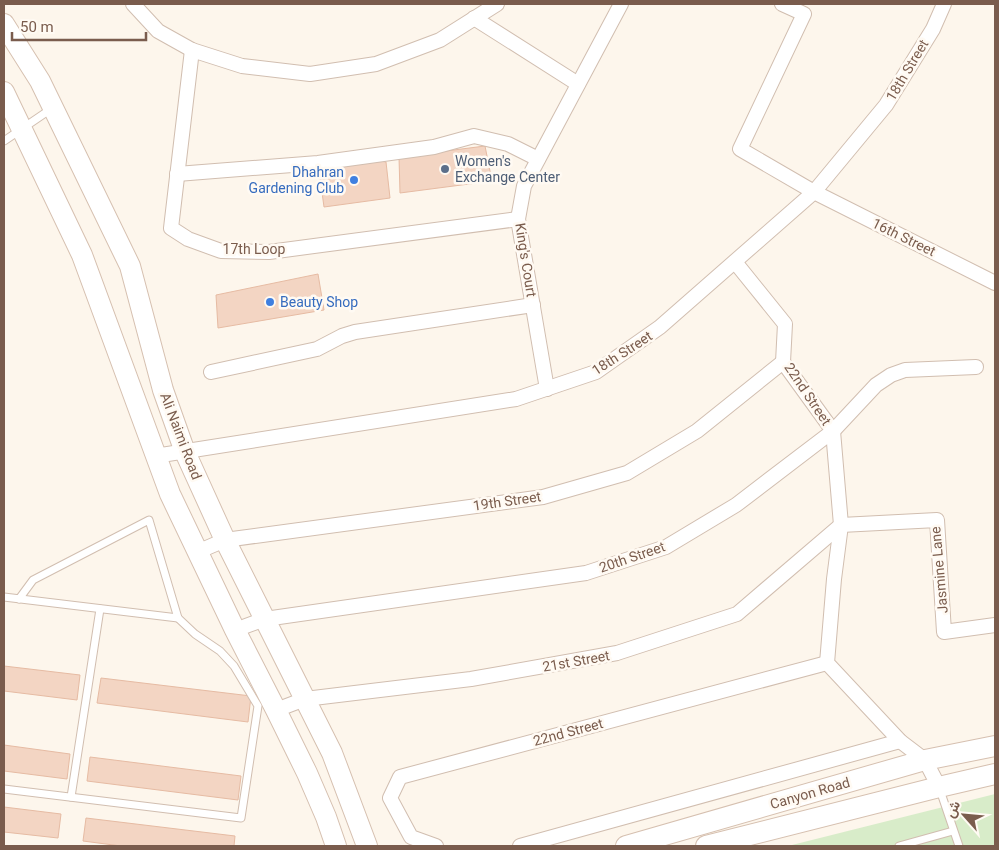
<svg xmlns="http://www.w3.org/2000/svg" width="999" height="850" viewBox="0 0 999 850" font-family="Roboto,Vazirmatn,sans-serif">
<rect width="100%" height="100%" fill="#fdf6ec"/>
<polygon fill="#d8ecc9" points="995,794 995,846 788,846"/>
<g fill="#f3d5c3" stroke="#e6bba3">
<polygon points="485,146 492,181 400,193 399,157"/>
<polygon points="360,157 386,162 390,198 324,207 318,163"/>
<polygon points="318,274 324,310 218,328 216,295"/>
<polygon points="4,666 80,675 77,700 4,691"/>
<polygon points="101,678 251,696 248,722 97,703"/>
<polygon points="4,745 70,754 67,779 4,771"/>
<polygon points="90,757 241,776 238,800 87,781"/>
<polygon points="4,807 61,814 58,838 4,832"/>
<polygon points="86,818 235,836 234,846 121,846 83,841"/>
</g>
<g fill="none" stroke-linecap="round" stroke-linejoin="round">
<g stroke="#d1beb0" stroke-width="9">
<g id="service">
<polyline points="4,141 51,109"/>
<polyline points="4,597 178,618"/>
<polyline points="4,789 241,818 258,706 234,666 220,651 195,634 178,618 149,520 33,580 19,599"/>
<polyline points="940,790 959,846"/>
<polyline points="71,797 100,609"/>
<polyline points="899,846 953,831"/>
</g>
</g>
<g stroke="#d1beb0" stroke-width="16">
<g id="minor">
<polyline points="133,4 158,31 192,50 242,66 310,74 376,64 440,40 497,4"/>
<polyline points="782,4 804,14 740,149 814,192 995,283"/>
<polyline points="474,18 578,84"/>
<polyline points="192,50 171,228 188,239 221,251 269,252 518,219"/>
<polyline points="177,174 318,163 434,147 474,136 508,144 538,159"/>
<polyline points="735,262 785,324 783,362 833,431 841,525 834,579 827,663 900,741 925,760 939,787"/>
<polyline points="211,372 317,349 342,336 355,332 533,305"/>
<polyline points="547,389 518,219 524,186 621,4"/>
<polyline points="155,456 516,399 596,372 660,327 814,192 886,105 933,29 944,4"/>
<polyline points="197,552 225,540 543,497 627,473 697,431 783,362"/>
<polyline points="235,630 265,619 586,573 666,547 736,505 833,431 876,385 891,375 905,370 976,367"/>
<polyline points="276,710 305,699 471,679 617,653 737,614 841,525 937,520 944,632 995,625"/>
<polyline points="436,846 411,837 390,798 400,777 827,663"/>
<polyline points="520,846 900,741"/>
</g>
</g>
<g stroke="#d6c0b0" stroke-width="22">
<g id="secondary">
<polyline points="4,24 40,81 130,266 163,390 185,452 225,540 332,753 367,846"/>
<polyline points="4,92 82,255 170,494 235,630 276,710 307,773 326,817 336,846"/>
<polyline points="626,846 925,760 995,746"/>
<polyline points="706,846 939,787 995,774"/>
</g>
</g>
<use href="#service" stroke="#fff" stroke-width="7"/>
<use href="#minor" stroke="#fff" stroke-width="14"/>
<use href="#secondary" stroke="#fff" stroke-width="20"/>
</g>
<circle fill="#5c6f8a" stroke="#fffaf3" stroke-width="2" cx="445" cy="169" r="5"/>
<g fill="#3f7fe0" stroke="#fffaf3" stroke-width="2">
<circle cx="354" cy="180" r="5"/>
<circle cx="270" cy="302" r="5"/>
</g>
<g text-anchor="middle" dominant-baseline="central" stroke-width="5" stroke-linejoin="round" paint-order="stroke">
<g font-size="14" fill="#7a5c4d" stroke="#fffaf3">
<text transform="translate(907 70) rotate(-59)">18th Street</text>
<text transform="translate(904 237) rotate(26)">16th Street</text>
<text x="254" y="249">17th Loop</text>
<text transform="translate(526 260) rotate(81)">King's Court</text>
<text transform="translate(622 353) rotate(-33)">18th Street</text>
<text transform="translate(808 394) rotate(56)">22nd Street</text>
<text transform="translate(181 436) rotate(69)">Ali Naimi Road</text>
<text transform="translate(507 501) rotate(-8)">19th Street</text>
<text transform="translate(632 557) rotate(-19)">20th Street</text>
<text transform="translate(939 570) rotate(-95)">Jasmine Lane</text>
<text transform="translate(576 661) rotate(-10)">21st Street</text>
<text transform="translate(568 732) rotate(-15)">22nd Street</text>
<text transform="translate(810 793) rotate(-16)">Canyon Road</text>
</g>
<g font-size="14" fill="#4e5e75" stroke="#fffaf3" text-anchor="start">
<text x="455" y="161">Women's<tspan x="455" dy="16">Exchange Center</tspan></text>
</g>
<g font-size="14" fill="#366cbe" stroke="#fffaf3" text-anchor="end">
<text x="344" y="172">Dhahran<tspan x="344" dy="16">Gardening Club</tspan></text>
<text x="280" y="302" text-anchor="start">Beauty Shop</text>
</g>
</g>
<rect width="999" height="850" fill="none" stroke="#7a5c4d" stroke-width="10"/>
<g transform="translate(964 815) rotate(297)" stroke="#fffaf3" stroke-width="4" paint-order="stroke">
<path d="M0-4L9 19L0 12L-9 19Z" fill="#7a5c4d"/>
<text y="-8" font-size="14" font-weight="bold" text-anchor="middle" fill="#7a5c4d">ش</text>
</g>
<path d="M12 32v8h134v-8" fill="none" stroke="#7a5c4d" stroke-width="2.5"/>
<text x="20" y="32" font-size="15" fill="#7a5c4d" stroke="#fffaf3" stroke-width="4" paint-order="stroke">50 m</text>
</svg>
